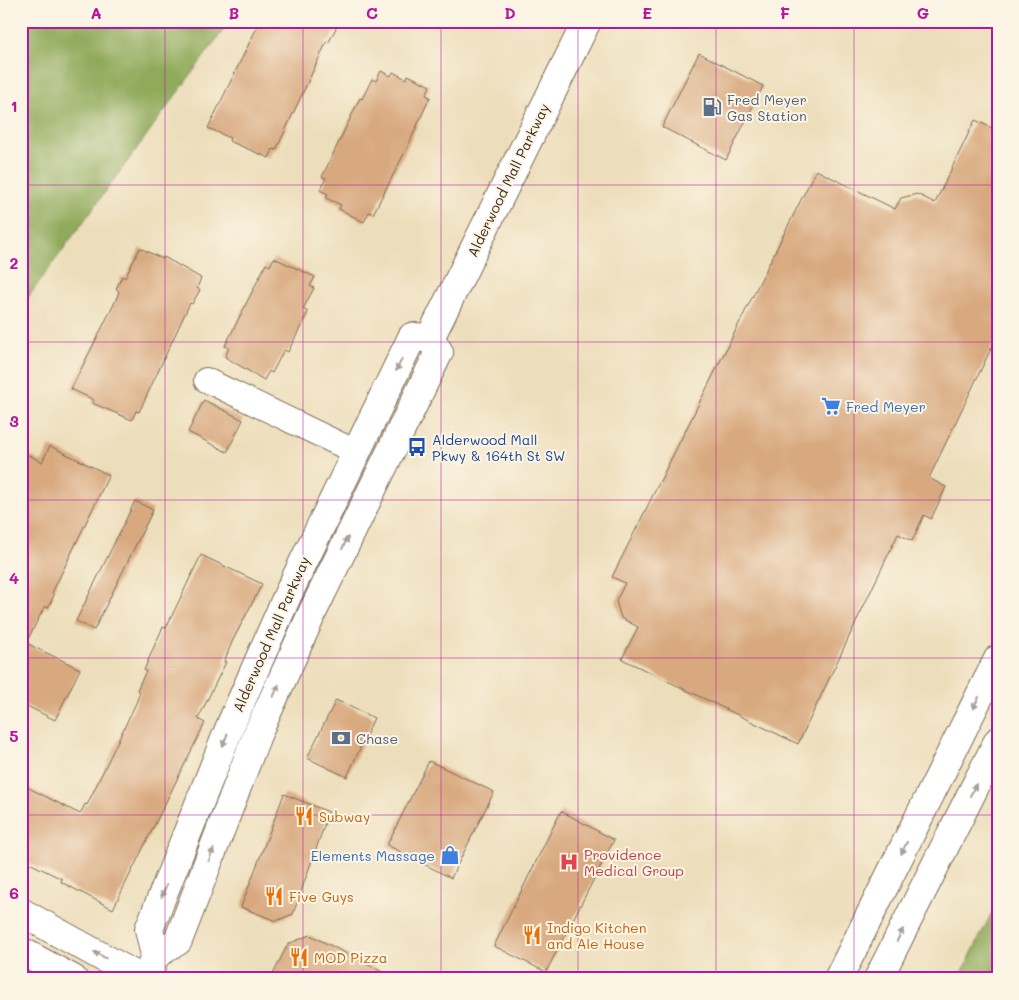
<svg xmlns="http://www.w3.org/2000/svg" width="1019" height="1000" viewBox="0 0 1019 1000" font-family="Mali,sans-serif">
<rect width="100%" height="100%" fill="#fcf5e5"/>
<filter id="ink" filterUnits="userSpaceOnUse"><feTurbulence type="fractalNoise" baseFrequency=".02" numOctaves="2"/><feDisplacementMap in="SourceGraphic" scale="10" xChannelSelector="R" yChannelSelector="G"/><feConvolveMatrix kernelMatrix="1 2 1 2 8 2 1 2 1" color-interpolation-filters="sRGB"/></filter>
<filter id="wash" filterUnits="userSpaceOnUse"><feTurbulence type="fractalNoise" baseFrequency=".0096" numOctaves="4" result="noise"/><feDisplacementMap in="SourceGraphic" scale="20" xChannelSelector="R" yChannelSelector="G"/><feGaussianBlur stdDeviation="1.12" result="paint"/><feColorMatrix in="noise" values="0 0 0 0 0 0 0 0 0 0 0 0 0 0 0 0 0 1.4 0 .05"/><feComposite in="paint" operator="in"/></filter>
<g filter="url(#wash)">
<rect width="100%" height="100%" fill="#eddebb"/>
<g fill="#90aa5c" stroke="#666a3d">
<polygon points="21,21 230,21 21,307"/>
<polygon points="998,900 998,979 959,979"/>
</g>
<g id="blocks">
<g fill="#d8a97f">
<polygon points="260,21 336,21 334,26 336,28 329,42 327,41 276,150 273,149 269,158 229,141 230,138 208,128"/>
<polygon points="699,53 763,86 726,160 662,127"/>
<polygon points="381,71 391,76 393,72 406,79 408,75 430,86 426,95 430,97 407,148 373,214 369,212 364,222 339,209 341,205 326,198 328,194 320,190 326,178 322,177 360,98 362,99 372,79 376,81"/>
<polygon points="975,120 998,131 998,334 929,478 946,487 931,519 924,515 912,541 898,534 798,744 622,659 638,627 621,618 616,601 625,583 612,577 816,170 895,209 901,198 917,194 935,203"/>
<polygon points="140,248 163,259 164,257 201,278 197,288 200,290 192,304 190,303 139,412 136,411 132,420 92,403 94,400 71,389 116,300 119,291 116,289 122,276 125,278"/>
<polygon points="274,258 315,277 310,286 314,288 303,309 308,312 288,352 284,350 272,373 269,371 264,380 225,357 229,348 225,346 266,264 270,266"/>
<polygon points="204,400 243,420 227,452 188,432"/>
<polygon points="50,446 109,475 52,593 54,595 48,608 45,606 26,643 80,669 55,720 21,703 21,451 42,462"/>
<polygon points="135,501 153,510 94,630 76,621"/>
<polygon points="201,555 262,584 232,642 224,662 226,662 198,719 205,723 196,741 113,909 61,882 62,879 21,859 21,784 80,814 85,804 87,805 136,703 140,692 137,690 146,671 144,670 156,642 163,627 166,628"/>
<polygon points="336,700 374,718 347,777 307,758"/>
<polygon points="429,761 494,792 451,878 387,845"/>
<polygon points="284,794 329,812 293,914 276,921 241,907"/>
<polygon points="561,811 614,840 546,972 494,946"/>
<polygon points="310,935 396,979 282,979 273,974 288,944"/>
</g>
</g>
</g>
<g filter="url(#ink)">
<use href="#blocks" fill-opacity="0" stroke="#796955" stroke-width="1"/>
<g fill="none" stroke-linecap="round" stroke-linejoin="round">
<g stroke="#796955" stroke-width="26">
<polyline id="minor" points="206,380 356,452"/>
</g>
<g stroke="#796955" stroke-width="30">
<g id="secondary">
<polyline points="430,338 587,21"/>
<polyline points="21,912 142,979"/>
<polyline points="21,951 73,979"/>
<polyline points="155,955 178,941 257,735 314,609 439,352 430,338"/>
<polyline points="147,979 155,955 149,929 231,724 288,594 412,337 430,338"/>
</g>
</g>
<g stroke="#796955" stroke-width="30">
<g id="motorway">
<polyline points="838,979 998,659"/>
<polyline points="878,979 998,741"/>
</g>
</g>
<use href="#minor" stroke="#fff" stroke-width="24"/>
<use href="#secondary" stroke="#fff" stroke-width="28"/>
<use href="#motorway" stroke="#fff" stroke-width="28"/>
</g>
<defs><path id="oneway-solid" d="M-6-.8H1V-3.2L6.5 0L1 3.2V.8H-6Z" transform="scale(1.25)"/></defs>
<g fill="#a79f9a">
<use href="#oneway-solid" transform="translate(399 365) rotate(116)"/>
<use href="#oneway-solid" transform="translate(345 543) rotate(-64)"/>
<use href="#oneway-solid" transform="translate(276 691) rotate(-66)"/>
<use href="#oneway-solid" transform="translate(976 703) rotate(116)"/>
<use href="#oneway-solid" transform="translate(225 740) rotate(112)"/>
<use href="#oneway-solid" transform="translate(973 790) rotate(-63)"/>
<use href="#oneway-solid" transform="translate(904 848) rotate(116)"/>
<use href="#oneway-solid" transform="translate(211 855) rotate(-69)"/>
<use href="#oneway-solid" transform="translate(164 891) rotate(112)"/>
<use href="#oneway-solid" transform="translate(900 935) rotate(-63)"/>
<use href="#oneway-solid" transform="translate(100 955) rotate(-151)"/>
</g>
</g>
<path fill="none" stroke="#b5179e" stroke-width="1" stroke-opacity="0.55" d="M165,21V979M303,21V979M441,21V979M578,21V979M716,21V979M854,21V979M21,185H998M21,342H998M21,500H998M21,658H998M21,815H998"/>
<defs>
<g id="fuel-bare" transform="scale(1.5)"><path d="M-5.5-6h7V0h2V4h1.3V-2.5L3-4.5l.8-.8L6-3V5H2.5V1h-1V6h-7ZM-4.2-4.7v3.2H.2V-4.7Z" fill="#5c6f8a" stroke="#fcf5e5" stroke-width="2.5" paint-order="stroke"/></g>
<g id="supermarket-bare" transform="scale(1.5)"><path d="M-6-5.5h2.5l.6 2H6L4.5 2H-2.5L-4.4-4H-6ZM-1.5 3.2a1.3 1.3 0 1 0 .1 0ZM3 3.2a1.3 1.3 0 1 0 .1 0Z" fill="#3f7fe0" stroke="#fcf5e5" stroke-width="2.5" paint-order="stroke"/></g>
<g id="bus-bare" transform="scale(1.5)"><path d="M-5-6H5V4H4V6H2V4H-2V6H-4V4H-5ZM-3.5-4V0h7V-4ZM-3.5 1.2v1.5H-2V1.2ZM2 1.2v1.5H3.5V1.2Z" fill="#1a4fb4" stroke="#fcf5e5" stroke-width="2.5" paint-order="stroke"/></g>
<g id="bank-bare" transform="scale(1.5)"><path d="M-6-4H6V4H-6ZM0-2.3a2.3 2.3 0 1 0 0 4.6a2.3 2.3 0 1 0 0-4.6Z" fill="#5c6f8a" stroke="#fcf5e5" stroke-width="2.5" paint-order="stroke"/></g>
<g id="restaurant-bare" transform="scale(1.5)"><path d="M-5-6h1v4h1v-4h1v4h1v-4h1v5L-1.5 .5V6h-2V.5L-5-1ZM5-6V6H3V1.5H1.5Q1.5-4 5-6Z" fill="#e8710a" stroke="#fcf5e5" stroke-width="2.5" paint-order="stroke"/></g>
<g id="shop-bare" transform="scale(1.5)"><path d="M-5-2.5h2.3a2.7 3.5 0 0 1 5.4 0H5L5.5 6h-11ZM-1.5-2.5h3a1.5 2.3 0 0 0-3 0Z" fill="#3f7fe0" stroke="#fcf5e5" stroke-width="2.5" paint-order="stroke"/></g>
<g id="hospital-bare" transform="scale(1.5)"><path d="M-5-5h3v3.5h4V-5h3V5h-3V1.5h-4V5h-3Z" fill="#e0444e" stroke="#fcf5e5" stroke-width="2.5" paint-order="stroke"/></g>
</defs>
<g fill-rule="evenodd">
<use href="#fuel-bare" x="712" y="107"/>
<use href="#supermarket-bare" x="831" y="406"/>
<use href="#bus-bare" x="417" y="447"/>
<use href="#bank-bare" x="341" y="738"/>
<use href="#restaurant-bare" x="304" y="816"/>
<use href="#shop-bare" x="450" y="855"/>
<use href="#hospital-bare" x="569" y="862"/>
<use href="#restaurant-bare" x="274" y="896"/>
<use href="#restaurant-bare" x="532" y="935"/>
<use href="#restaurant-bare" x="299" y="957"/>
</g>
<g text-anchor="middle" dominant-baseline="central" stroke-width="4" stroke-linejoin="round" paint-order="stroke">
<g font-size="14" fill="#4e5e75" stroke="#fcf5e5" text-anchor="start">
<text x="727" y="99">Fred Meyer<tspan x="727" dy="16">Gas Station</tspan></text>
<text x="356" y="738">Chase</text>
</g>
<g font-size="14" fill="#3b2a1e" stroke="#fcf5e5">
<text transform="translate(508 180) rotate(-64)">Alderwood Mall Parkway</text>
<text transform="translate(271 634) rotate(-66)">Alderwood Mall Parkway</text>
</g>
<g font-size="14" fill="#366cbe" stroke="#fcf5e5" text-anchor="start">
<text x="846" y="406">Fred Meyer</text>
<text x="435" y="855" text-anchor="end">Elements Massage</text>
</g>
<g font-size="14" fill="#164399" stroke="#fcf5e5" text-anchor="start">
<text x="432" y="439">Alderwood Mall<tspan x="432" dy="16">Pkwy &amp; 164th St SW</tspan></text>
</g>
<g font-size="14" fill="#c56008" stroke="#fcf5e5" text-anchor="start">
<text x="319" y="816">Subway</text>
<text x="289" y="896">Five Guys</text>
<text x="547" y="927">Indigo Kitchen<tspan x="547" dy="16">and Ale House</tspan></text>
<text x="314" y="957">MOD Pizza</text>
</g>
<g font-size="14" fill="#be3a42" stroke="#fcf5e5" text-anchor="start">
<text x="584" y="854">Providence<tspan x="584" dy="16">Medical Group</tspan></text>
</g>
</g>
<rect width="1019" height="1000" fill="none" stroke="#fcf5e5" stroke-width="55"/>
<rect x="28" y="28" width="964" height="944" fill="none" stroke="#b5179e" stroke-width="2"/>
<g font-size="16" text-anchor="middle" font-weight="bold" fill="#b5179e">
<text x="96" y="19">A</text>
<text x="234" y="19">B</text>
<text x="372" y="19">C</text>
<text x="510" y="19">D</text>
<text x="647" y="19">E</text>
<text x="785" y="19">F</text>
<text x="923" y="19">G</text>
<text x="14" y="112">1</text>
<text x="14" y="269">2</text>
<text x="14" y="427">3</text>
<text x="14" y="584">4</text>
<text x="14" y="742">5</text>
<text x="14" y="899">6</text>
</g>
</svg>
